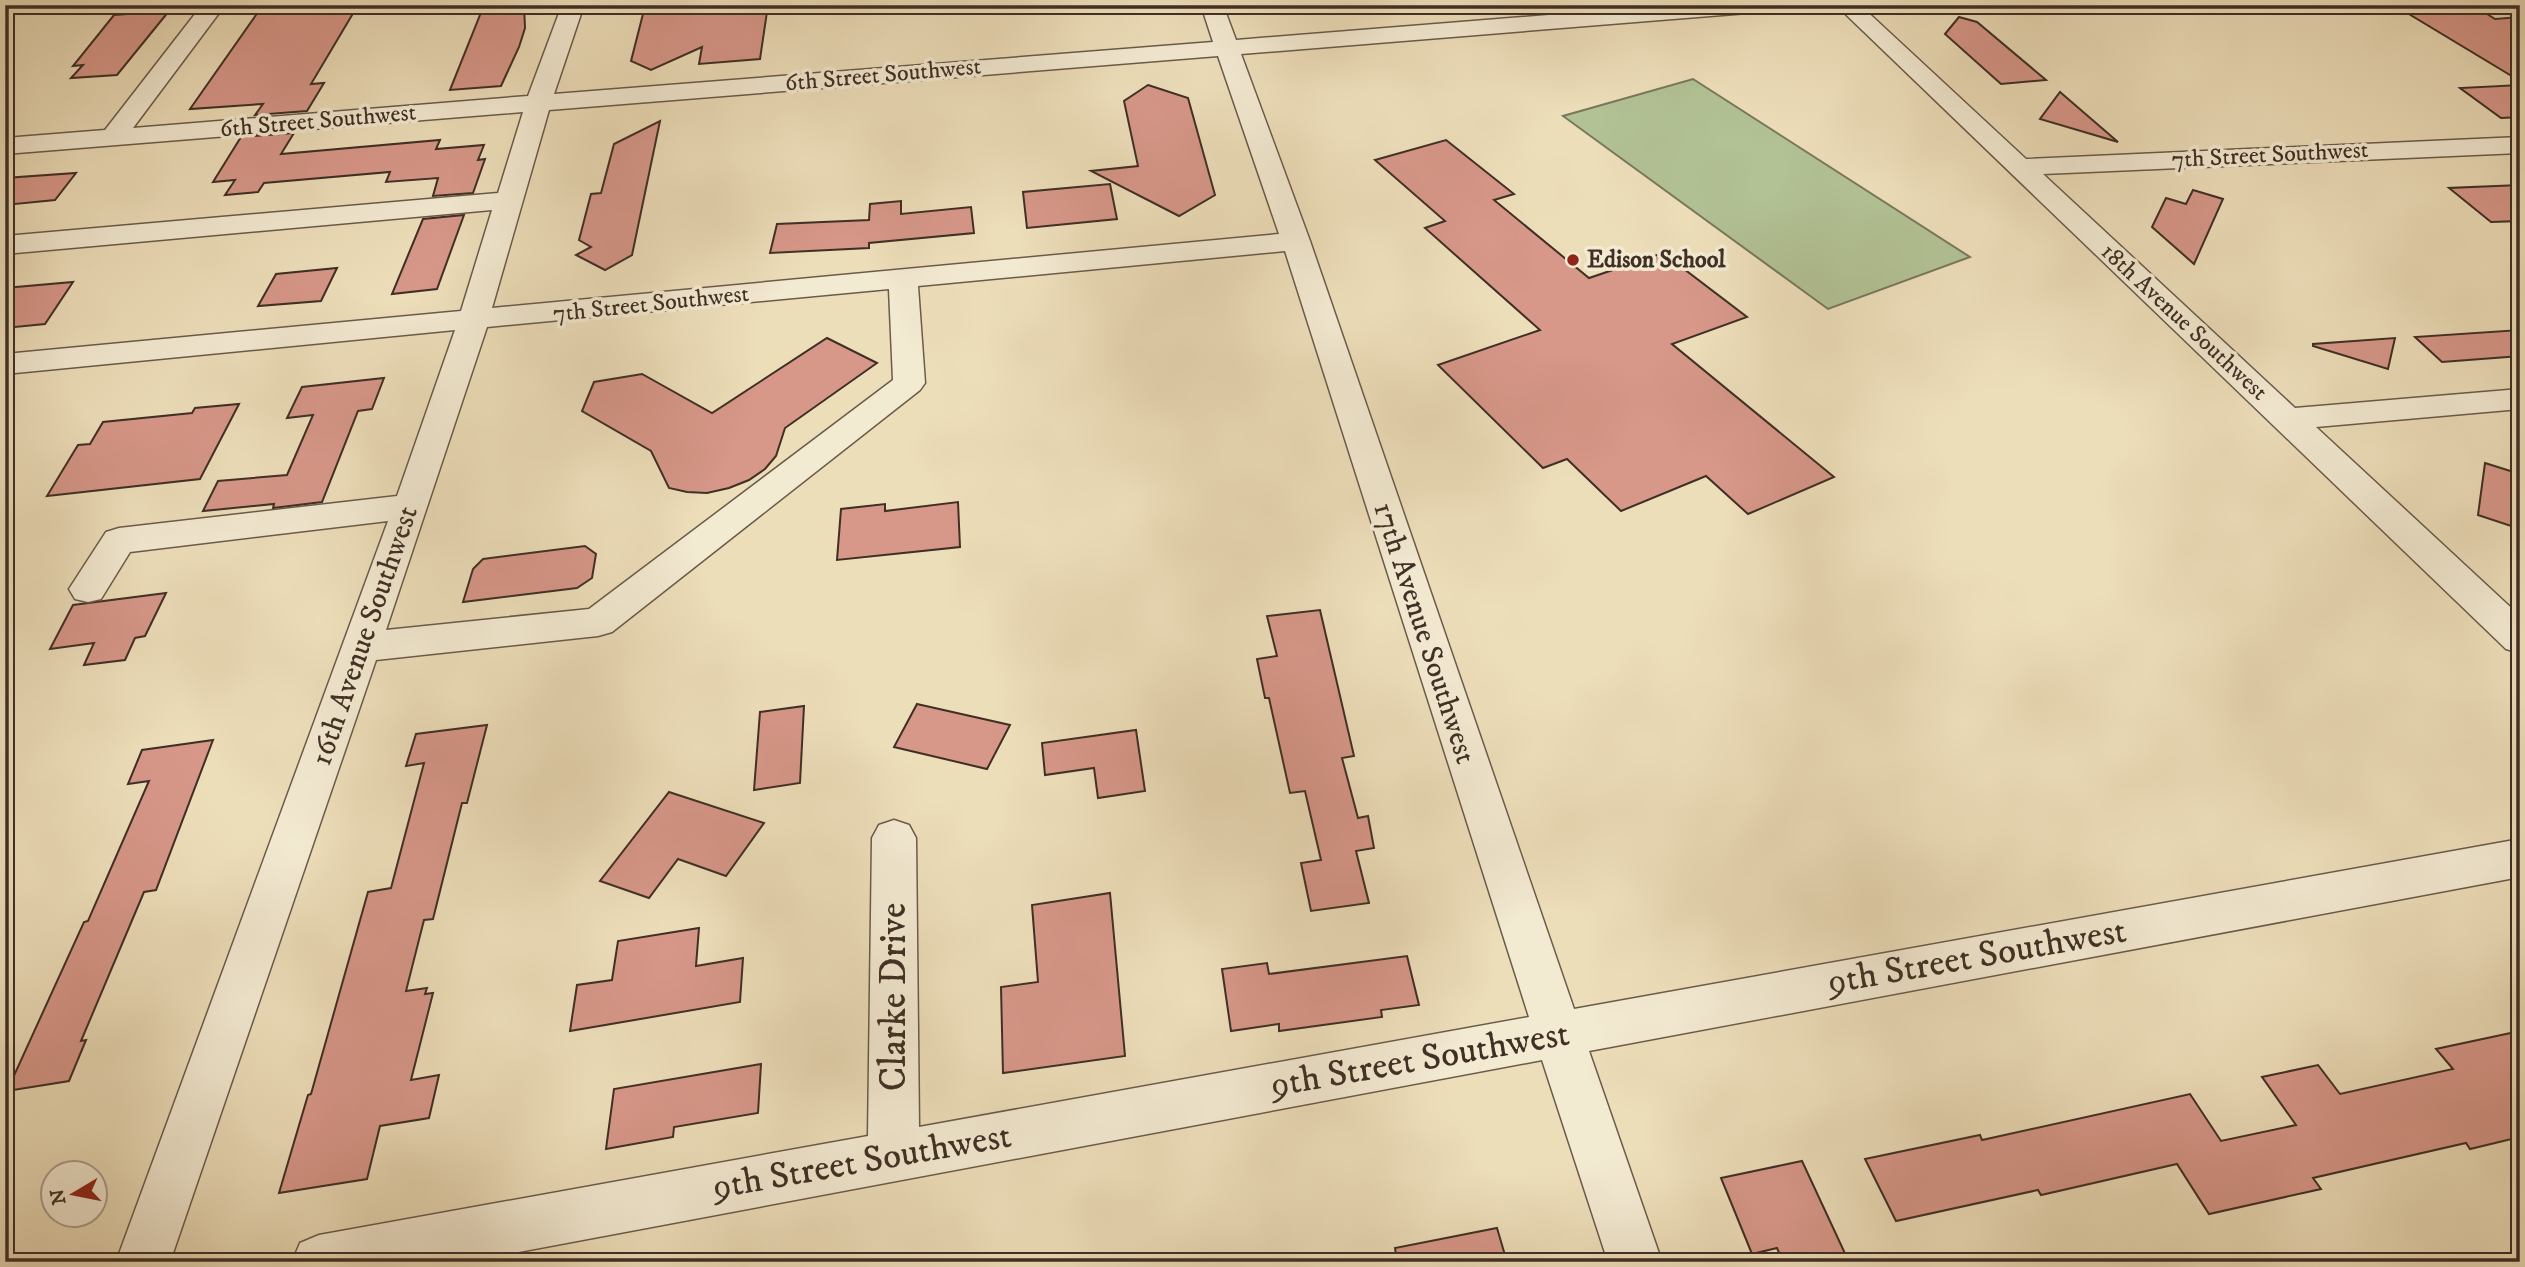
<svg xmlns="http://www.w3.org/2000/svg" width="2525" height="1267" viewBox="0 0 2525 1267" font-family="'IM FELL DW Pica',serif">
<rect width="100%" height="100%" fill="#eddeba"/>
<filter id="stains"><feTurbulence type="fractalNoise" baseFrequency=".00286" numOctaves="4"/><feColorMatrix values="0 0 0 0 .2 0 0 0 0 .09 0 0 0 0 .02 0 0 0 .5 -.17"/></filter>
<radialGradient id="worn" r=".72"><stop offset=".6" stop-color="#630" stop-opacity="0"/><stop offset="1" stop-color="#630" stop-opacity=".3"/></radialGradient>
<polygon fill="#b2c295" stroke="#78785d" stroke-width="2" points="1693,79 1970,257 1828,309 1563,116"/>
<g fill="#d79789" stroke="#3f2f25" stroke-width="2">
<polygon points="263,5 358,5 311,84 324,83 307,111 255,115 263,104 190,109"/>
<polygon points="484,5 524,5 525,28 519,47 501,86 450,90"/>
<polygon points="768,5 760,59 699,64 702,47 651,70 631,61 643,14"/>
<polygon points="2394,5 2473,5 2495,19 2520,17 2520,81"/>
<polygon points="169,11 117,75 71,78 83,65 73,66 114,15"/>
<polygon points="1959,17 1977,22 2046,80 2001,84 1945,34"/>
<polygon points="1148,85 1188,98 1215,195 1179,216 1091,171 1138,166 1124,101"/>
<polygon points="2520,85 2520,117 2501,118 2460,88"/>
<polygon points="2060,92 2118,142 2040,119"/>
<polygon points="660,121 632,255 605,270 576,255 591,247 579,240 591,194 601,193 614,144"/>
<polygon points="294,133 281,154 440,140 436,149 484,145 478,160 485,159 473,193 433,196 438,178 386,182 390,172 264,183 258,192 225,195 235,180 213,182 241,137"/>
<polygon points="1446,140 1514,194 1494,200 1589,278 1663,253 1747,317 1672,344 1834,477 1748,514 1706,476 1621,511 1567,459 1543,468 1438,365 1540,330 1425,228 1445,221 1375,160"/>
<polygon points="76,173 55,200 5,205 5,178"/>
<polygon points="1110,184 1117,219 1027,228 1023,192"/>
<polygon points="2520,185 2520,221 2491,222 2449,188"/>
<polygon points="2193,190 2223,199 2194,264 2152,227 2166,198 2186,204"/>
<polygon points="901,201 901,214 971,207 974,233 869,243 869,248 770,253 777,224 869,220 870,204"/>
<polygon points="464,215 437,289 392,294 423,219"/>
<polygon points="337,268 321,301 258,306 276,274"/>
<polygon points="73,282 45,324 5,328 5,288"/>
<polygon points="2520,330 2520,356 2442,362 2415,337"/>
<polygon points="827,338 877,363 785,428 776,456 765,469 749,480 729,488 707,493 687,492 669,488 651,451 582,411 594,382 642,374 712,413"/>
<polygon points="2395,338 2388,369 2313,346 2313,344"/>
<polygon points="384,378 372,409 358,411 322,502 273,508 274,504 203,511 218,481 287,475 313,415 287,418 302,387"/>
<polygon points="239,404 200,479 47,496 78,445 90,444 103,422 192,413 195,408"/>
<polygon points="2485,463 2520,474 2520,520 2518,520 2517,528 2478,515"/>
<polygon points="958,502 960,547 837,560 841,509 885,504 885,511"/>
<polygon points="585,546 596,554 592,578 577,588 463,602 473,569 483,559"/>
<polygon points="166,593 145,636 135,638 125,660 84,665 94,643 50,649 73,605"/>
<polygon points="1320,610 1354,756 1342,758 1358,818 1368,816 1374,848 1356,851 1369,903 1311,911 1301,863 1321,860 1305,791 1290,793 1269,698 1265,698 1257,659 1277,656 1267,616"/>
<polygon points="917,704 1010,725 987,769 894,747"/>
<polygon points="804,706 800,783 754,790 760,712"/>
<polygon points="487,725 467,803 462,803 433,919 424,920 406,991 427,988 425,994 433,993 411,1080 439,1075 429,1118 380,1126 367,1179 279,1193 308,1095 311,1094 368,892 391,888 424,763 406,766 416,734"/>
<polygon points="1136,730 1145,791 1098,798 1094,768 1045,775 1042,743"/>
<polygon points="213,740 156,890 144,892 81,1041 86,1040 69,1081 7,1091 84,922 88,921 149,781 128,784 142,750"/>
<polygon points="669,792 764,823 726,876 678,859 649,898 600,881"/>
<polygon points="1110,893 1125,1056 1003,1073 1001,987 1038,982 1032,905"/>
<polygon points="699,928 696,966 743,958 740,1002 570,1031 577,985 612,980 618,941"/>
<polygon points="1407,956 1419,1005 1381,1010 1382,1017 1279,1031 1279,1024 1231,1031 1222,969 1267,963 1269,974"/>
<polygon points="2520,1031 2520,1137 2470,1149 2466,1143 2313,1178 2321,1189 2209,1214 2177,1164 2041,1195 2038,1190 1896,1221 1865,1159 1980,1135 1982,1140 2190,1094 2221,1141 2296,1125 2262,1077 2318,1065 2340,1094 2453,1069 2436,1049"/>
<polygon points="761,1064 758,1113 674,1127 673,1137 606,1149 614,1089"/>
<polygon points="1802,1161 1849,1262 1783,1262 1777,1248 1752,1254 1721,1178"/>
<polygon points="1497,1228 1507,1262 1397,1262 1395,1248"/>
</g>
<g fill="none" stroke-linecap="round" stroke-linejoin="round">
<g stroke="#6a5b4a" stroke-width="3">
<g id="minor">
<path d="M202,5H225L133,128L528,96L562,5H584L554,94L1213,42L1201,5H1223L1236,40L1672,5H1771L1768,10L1760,12L1241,54L1310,241L1574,1009L2520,839V877L1589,1051L1662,1262H1608L1542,1060L465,1262H292L300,1243L319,1235L868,1136L872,838L879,825L894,820L909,825L916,838L919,1127L1529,1017L1285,251L918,286L925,383L920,390L612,632L598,636L376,660L170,1262H116L388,521L130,552L101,599L88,602L75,599L69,589L106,532L119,528L397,496L455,330L5,374V354L461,311L492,210L5,254V236L498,193L523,112L5,154V138L105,130ZM1218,56L1279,234L492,308L549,110ZM889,289L893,380L589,609L386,630L487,327Z"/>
<polygon points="1836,5 1860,5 2026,159 2520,137 2520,153 2043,174 2295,408 2520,389 2520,409 2316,427 2520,616 2520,653 2506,649"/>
</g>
</g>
<use href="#minor" fill="#f3ead2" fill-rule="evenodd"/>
</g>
<circle fill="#8f2418" stroke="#f3ead2" stroke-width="2.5" cx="1573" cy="260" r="7"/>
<g text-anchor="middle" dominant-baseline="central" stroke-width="7" stroke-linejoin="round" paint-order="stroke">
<g font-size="24" fill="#3f2f25" stroke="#f3ead2">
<text transform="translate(883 75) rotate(-5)">6th Street Southwest</text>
<text transform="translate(318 121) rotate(-5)">6th Street Southwest</text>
<text transform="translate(2270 155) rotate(-3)">7th Street Southwest</text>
<text transform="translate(651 304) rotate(-6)">7th Street Southwest</text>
<text transform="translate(2184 322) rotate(43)">18th Avenue Southwest</text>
</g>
<g font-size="24" font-weight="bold" fill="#3f2f25" stroke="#f3ead2" text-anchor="start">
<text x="1587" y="260">Edison School</text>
</g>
<g font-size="30" fill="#3f2f25" stroke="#f3ead2">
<text transform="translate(1424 633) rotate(72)">17th Avenue Southwest</text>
<text transform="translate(365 636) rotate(-71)">16th Avenue Southwest</text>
</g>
<g font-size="37" fill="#3f2f25" stroke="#f3ead2">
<text transform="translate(1977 957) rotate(-10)">9th Street Southwest</text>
<text transform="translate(894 997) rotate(-90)">Clarke Drive</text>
<text transform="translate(1420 1060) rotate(-10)">9th Street Southwest</text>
<text transform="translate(862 1162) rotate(-10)">9th Street Southwest</text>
</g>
</g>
<rect width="2525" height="1267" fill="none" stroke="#eddeba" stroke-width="28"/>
<rect x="7" y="7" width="2511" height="1253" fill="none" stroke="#3f2f25" stroke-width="3.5"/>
<rect x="14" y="14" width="2497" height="1239" fill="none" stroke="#3f2f25" stroke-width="2"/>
<g transform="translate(74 1194) rotate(260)"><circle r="33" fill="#f3ead2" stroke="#ab9f8d" stroke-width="2"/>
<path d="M0-5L12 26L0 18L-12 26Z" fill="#8f2418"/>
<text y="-10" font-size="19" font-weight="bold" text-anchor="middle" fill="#3f2f25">N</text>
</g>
<rect width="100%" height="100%" filter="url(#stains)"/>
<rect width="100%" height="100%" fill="url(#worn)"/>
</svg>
